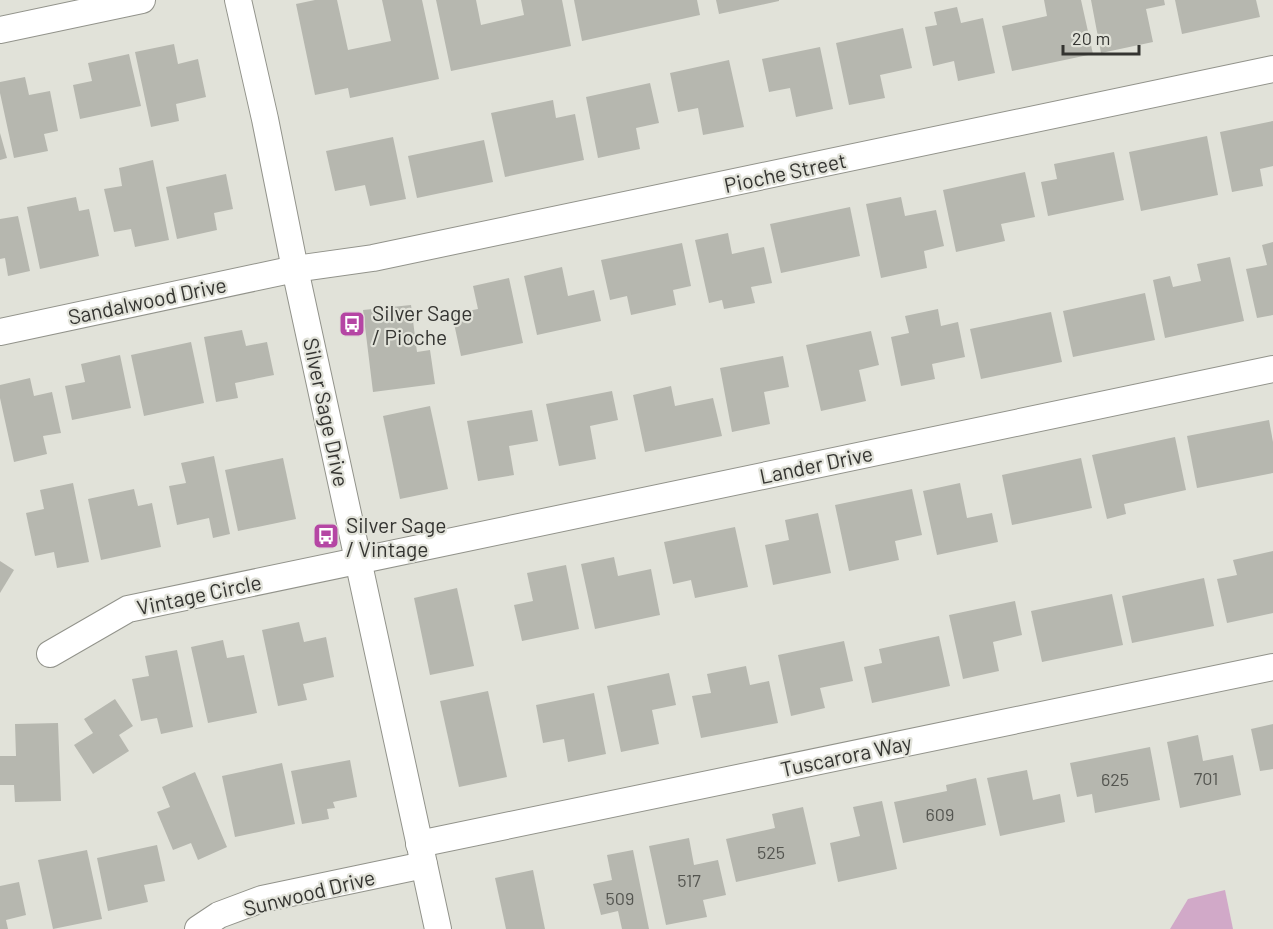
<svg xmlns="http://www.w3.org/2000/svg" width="1273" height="929" viewBox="0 0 1273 929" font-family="Barlow,sans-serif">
<rect width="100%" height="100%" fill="#e1e2d9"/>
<polygon fill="#d1a9c8" points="1225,890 1233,929 1170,929 1188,899"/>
<g fill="#b6b7af">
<polygon points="315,0 337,0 348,50 391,41 382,0 422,0 439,79 350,98 348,88 315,95 296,4"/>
<polygon points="436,0 476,0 481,25 524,15 521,0 562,0 571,46 451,71"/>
<polygon points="574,0 697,0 700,15 582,41"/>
<polygon points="716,0 779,0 779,1 719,14"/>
<polygon points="1044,0 1081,0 1093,54 1012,71 1002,26 1047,16"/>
<polygon points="1091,0 1164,0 1165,5 1146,9 1153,42 1101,53"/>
<polygon points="1175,0 1256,0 1260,17 1182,34"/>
<polygon points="957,7 961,23 983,18 995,73 958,81 954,61 933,66 925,27 937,25 934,12"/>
<polygon points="903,28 912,68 880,75 885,98 849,105 836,43"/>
<polygon points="174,44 178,64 198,59 206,97 176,104 179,121 151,127 135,52"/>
<polygon points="820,47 833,109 796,117 790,88 769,92 762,59"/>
<polygon points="129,54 141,106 80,119 73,85 92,81 88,63"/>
<polygon points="729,60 744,127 703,135 698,108 678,112 670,73"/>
<polygon points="25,77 29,95 50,91 58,131 44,134 48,151 14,158 0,93 0,82"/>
<polygon points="650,83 659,123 636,128 640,149 598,158 586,97"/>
<polygon points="553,100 556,118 575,114 584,160 505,177 491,113"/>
<polygon points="1273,121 1273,166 1260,169 1263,186 1232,192 1220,132"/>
<polygon points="0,133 7,158 0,160"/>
<polygon points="1207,136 1218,195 1141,211 1129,152"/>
<polygon points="393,137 406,199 370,206 365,185 335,191 326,151"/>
<polygon points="484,140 493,182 417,198 408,156"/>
<polygon points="1114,152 1124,200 1048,216 1041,182 1057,179 1054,164"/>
<polygon points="153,160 169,240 135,247 131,229 114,232 104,189 122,186 119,168"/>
<polygon points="1025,172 1035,217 1001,224 1005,241 956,252 943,190"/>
<polygon points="226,174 233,209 214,213 217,230 177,239 166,187"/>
<polygon points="76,197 79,211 89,209 99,256 40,269 27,207"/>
<polygon points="901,197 905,216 936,210 944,246 924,251 927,268 881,278 866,204"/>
<polygon points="850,207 860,256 781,273 770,224"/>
<polygon points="18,216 30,271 8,276 5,258 0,259 0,219"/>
<polygon points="728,233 732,254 764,247 772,283 751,287 755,303 724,309 722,300 709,303 695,240"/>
<polygon points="1273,242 1273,315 1257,318 1246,269 1267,265 1262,245"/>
<polygon points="682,243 691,286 673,290 676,305 631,315 627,296 610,300 601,260"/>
<polygon points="1230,257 1244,321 1165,338 1153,280 1170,276 1173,287 1201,281 1197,264"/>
<polygon points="562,267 568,296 594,290 601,321 537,335 524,276"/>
<polygon points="509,278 523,343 461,356 452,314 478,309 473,286"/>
<polygon points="1145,293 1155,340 1073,357 1063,311"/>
<polygon points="411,305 417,352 430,350 435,384 373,392 363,310"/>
<polygon points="938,309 941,326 958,322 965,357 932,364 935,379 901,386 891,337 909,333 905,316"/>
<polygon points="1051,312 1062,362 981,379 970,329"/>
<polygon points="242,330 246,346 267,342 274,375 235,383 238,398 216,402 204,337"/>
<polygon points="871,331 879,365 859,370 866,401 821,411 806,345"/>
<polygon points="191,342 204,403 144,416 131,355"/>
<polygon points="120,355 131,408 72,420 65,386 85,382 81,364"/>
<polygon points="783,356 789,387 764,392 770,424 732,432 720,368"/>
<polygon points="30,378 34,396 52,392 61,433 43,436 47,454 14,462 0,398 0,385"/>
<polygon points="671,386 675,406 713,398 722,436 645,452 633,395"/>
<polygon points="612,391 618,420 590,426 596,459 559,466 546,404"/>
<polygon points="430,406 448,489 400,499 383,416"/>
<polygon points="532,410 538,441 509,446 514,475 478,481 467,421"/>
<polygon points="1269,420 1273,442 1273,473 1197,488 1187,436"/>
<polygon points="1175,437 1186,490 1124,504 1126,514 1107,519 1092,455"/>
<polygon points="214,456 230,534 213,538 209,518 177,525 169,486 186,483 181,463"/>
<polygon points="283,458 296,519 238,531 225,470"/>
<polygon points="1081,458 1092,508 1012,525 1002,475"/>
<polygon points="73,483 89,562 57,568 54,552 35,556 26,513 44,509 40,490"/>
<polygon points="960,483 967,518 992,513 998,542 937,555 923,491"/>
<polygon points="134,489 138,506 152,503 161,547 101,560 88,499"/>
<polygon points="912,489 922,535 895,541 899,560 849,571 835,505"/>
<polygon points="818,513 831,573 773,585 765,545 789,540 785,520"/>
<polygon points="735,527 748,587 695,598 691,580 673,584 664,542"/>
<polygon points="1273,551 1273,613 1227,623 1217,579 1237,575 1233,560"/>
<polygon points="614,557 618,576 651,569 660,615 595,629 581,564"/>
<polygon points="0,561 14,570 0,593"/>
<polygon points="566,565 579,629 522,641 514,605 533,601 527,573"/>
<polygon points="1204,578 1214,626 1132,643 1122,596"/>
<polygon points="457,588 474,666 430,675 414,598"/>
<polygon points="1112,594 1123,645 1042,662 1031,611"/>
<polygon points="1015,601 1022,635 993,642 999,671 963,679 949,615"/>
<polygon points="299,622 304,642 326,637 334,677 303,684 307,700 278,706 262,630"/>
<polygon points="939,636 950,686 872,703 864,667 882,663 879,649"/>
<polygon points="223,640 227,658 244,655 257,713 208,723 191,647"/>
<polygon points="844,641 853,681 820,688 825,708 791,716 778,655"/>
<polygon points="177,650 193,727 161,734 157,718 141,721 132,679 149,676 145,656"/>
<polygon points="746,666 750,685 769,681 778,723 701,738 692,696 711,693 707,674"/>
<polygon points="669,673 676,705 652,710 659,744 621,752 607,686"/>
<polygon points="488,691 507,777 459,787 440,701"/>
<polygon points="594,693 606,754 568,762 564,739 543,743 536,705"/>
<polygon points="115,699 133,726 119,735 129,751 93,774 74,745 93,733 84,719"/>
<polygon points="58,723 61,801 15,802 14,785 0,785 0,756 16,756 15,724"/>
<polygon points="1273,724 1273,769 1260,771 1251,729"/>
<polygon points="1198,735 1203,761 1233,755 1241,795 1180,808 1167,742"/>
<polygon points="1150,747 1160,800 1095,813 1092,794 1077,797 1070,763"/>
<polygon points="350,760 357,797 333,802 335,808 327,809 329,819 302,824 291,771"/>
<polygon points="282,763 295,824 235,837 222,776"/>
<polygon points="1027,770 1033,800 1060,794 1065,822 1000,836 987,778"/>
<polygon points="195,772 227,847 198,860 191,843 173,850 157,812 170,807 162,787"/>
<polygon points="976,778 986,825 903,843 894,802 947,791 946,785"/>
<polygon points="882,801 897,869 838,882 830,843 860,836 853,807"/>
<polygon points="803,807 816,864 736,882 726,839 775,828 772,814"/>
<polygon points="689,838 694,865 718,860 726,895 703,900 707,917 666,925 649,846"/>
<polygon points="157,845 165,881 144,885 148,902 108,911 97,858"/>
<polygon points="87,850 102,919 53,929 38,860"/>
<polygon points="633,850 649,929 622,929 618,911 601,915 593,884 612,880 607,855"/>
<polygon points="533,870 545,929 506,929 495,878"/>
<polygon points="19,882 26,915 6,920 8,929 0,929 0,886"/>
</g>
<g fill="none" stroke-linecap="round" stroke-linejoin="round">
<g stroke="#92938b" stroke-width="28">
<g id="minor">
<polyline points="238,0 265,119 295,269 438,929"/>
<polyline points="0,30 142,0"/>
<polyline points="0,332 295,269 373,258 1273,69"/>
<polyline points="50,654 128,609 1273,369"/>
<polyline points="419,844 1273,667"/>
<polyline points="198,929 219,915 262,899 424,865"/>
</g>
</g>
<use href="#minor" stroke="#fff" stroke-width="26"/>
</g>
<defs>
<g id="bus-square" transform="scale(1.35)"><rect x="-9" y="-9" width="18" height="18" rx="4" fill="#b546a4" stroke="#e1e2d9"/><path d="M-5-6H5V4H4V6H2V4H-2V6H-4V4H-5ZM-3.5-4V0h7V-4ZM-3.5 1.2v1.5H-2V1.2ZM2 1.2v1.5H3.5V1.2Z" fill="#fff"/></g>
</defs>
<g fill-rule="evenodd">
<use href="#bus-square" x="352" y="324"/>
<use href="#bus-square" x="326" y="536"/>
</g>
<g text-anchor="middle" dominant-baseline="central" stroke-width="4.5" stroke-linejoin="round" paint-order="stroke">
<g font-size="18" fill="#545550">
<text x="1206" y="778">701</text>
<text x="1115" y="779">625</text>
<text x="940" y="814">609</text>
<text x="771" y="852">525</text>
<text x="689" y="880">517</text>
<text x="620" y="898">509</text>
</g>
<g font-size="21" fill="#343431" stroke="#e1e2d9">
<text transform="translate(785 172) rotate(-12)">Pioche Street</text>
<text transform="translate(147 300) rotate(-12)">Sandalwood Drive</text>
<text transform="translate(327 412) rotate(78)">Silver Sage Drive</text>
<text transform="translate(816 464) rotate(-12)">Lander Drive</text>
<text transform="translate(199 594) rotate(-12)">Vintage Circle</text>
<text transform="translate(846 755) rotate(-12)">Tuscarora Way</text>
<text transform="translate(309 892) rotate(-14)">Sunwood Drive</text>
</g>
<g font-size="21" fill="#343431" stroke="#e1e2d9" text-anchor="start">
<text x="372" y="312">Silver Sage<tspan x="372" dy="24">/ Pioche</tspan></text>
<text x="346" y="524">Silver Sage<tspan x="346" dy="24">/ Vintage</tspan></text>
</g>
</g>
<path d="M1063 45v9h76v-9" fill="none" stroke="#343431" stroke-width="3"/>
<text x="1072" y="45" font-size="18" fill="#343431" stroke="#e1e2d9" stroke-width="4.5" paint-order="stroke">20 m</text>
</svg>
